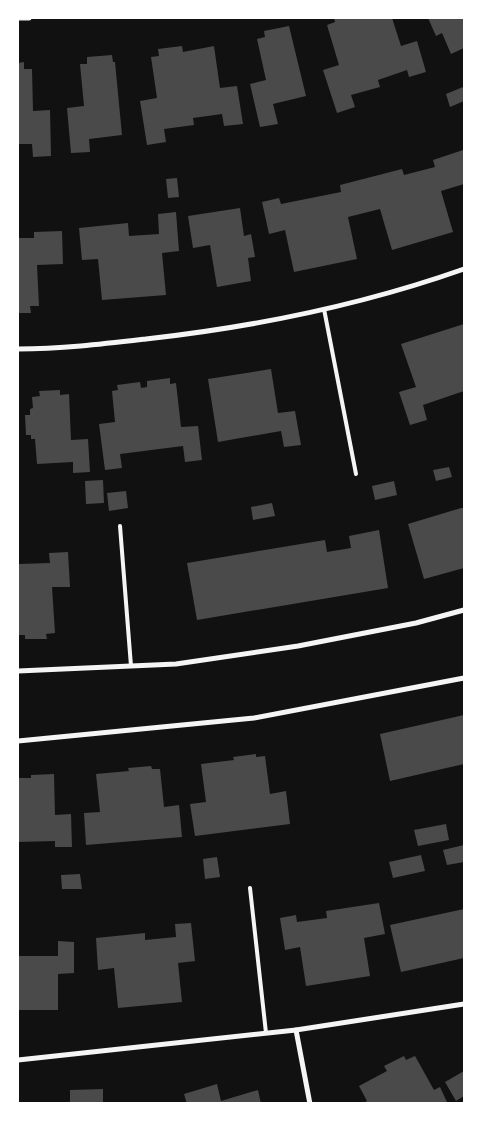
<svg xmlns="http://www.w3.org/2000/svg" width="482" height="1121" viewBox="0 0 482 1121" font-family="'Sofia Sans Condensed',sans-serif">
<rect width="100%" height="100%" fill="#111"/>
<g fill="#4a4a4a">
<polygon points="334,18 392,18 401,46 417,41 426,72 409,77 407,70 378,80 380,87 351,95 355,107 337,113 323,70 339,65 327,25 335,22"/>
<polygon points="428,18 464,18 464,48 451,54 442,33 436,36"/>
<polygon points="289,26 306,96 273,104 278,124 260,127 250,84 266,80 257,39 265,37 264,31"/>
<polygon points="182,46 183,52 214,46 220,88 237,86 243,124 224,126 222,114 193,118 194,125 164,129 166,142 147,145 140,101 157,98 151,57 159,56 158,49"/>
<polygon points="112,55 113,62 115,62 122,135 89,139 90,152 71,153 67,108 84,106 80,64 87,64 87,57"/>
<polygon points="24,62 24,69 32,69 33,111 50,110 51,156 33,157 32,144 18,144 18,63"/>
<polygon points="463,87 464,101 450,107 446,94"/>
<polygon points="463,150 464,184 441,191 453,232 392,250 380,209 348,217 357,259 294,272 285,230 269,234 262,202 279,198 281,204 341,192 340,185 402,169 404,175 435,167 433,160"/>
<polygon points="177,178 179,197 168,198 166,179"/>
<polygon points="240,208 244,236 251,234 255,257 248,258 251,281 217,287 210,245 193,248 188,216"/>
<polygon points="176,212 179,251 162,253 166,295 102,300 98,259 82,260 79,228 128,223 129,236 159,234 158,214"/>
<polygon points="62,231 63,264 37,265 39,306 30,306 31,313 18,313 18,238 34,238 34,232"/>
<polygon points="464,324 464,391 423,405 427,420 410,425 399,392 416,387 401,344"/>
<polygon points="271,369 278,413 295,411 301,445 284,447 281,431 218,442 208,379"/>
<polygon points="170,378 170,384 176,383 181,427 198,426 202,460 185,462 183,446 120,454 122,468 105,470 99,424 115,422 112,391 118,390 117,385 140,382 141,388 147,387 147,381"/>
<polygon points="60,390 60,395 69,394 71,440 88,439 90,472 73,473 73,462 37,464 35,439 31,439 31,435 26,435 25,415 30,415 30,409 33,408 32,397 40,396 39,391"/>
<polygon points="449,467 452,477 436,481 433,470"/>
<polygon points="103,480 104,503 86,504 85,481"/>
<polygon points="394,481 397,495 375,500 372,486"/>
<polygon points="126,491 128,508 109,511 107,493"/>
<polygon points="272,503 275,516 253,520 251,507"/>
<polygon points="461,508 464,508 464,568 424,579 408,524"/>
<polygon points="379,530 388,588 197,620 187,563 325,540 327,552 351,548 349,536"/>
<polygon points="68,552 70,587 52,587 55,633 46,634 47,639 25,639 25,635 18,635 18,564 50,563 49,553"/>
<polygon points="464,715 464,764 390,781 380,734"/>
<polygon points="256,754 256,757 265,756 270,794 286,791 290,824 195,836 190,804 206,802 201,764 234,760 233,757"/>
<polygon points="151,766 152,769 160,769 164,807 179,805 182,837 86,845 84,813 100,812 96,774 129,771 128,768"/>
<polygon points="54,774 55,815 71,814 72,847 55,847 55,841 18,842 18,778 31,778 31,775"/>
<polygon points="446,824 449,840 418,846 414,830"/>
<polygon points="464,845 464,862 447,865 443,850"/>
<polygon points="421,855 425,871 393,878 389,862"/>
<polygon points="217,857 220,877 205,879 203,859"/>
<polygon points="80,874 82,889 62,889 61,875"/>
<polygon points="379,903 385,934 364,938 370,976 306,986 300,947 285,950 280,918 296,915 297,922 327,918 326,911"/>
<polygon points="464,909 464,958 401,972 390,925"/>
<polygon points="191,923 195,961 178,963 182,1002 118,1008 114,968 98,970 96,938 145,933 145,940 176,937 175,924"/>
<polygon points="58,941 74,942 74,973 58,974 58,1010 18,1010 18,956 58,956"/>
<polygon points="404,1056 406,1060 415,1056 434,1090 440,1087 447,1102 444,1104 361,1104 367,1101 359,1086 387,1071 384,1066"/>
<polygon points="464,1071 464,1096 456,1101 445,1082"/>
<polygon points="217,1084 221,1101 258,1090 261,1104 187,1104 184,1094"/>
<polygon points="103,1089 103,1104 70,1104 70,1090"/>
</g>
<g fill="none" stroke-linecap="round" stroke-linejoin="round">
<g stroke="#f5f5f5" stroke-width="4">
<polyline points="324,309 356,474"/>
<polyline points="120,526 131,666"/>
<polyline points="250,888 266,1033"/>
</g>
<g stroke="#f5f5f5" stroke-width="5">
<polyline points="18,18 29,18"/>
<path d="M18,349C61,349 103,344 146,339C254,327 362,305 464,269"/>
<polyline points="18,671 176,664 298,646 416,623 464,610"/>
<polyline points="18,741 254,718 464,678"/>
<polyline points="296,1030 310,1104"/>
<polyline points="18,1060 296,1030 464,1004"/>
</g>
</g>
<rect width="482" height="1121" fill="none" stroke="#ffffff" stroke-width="38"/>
</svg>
